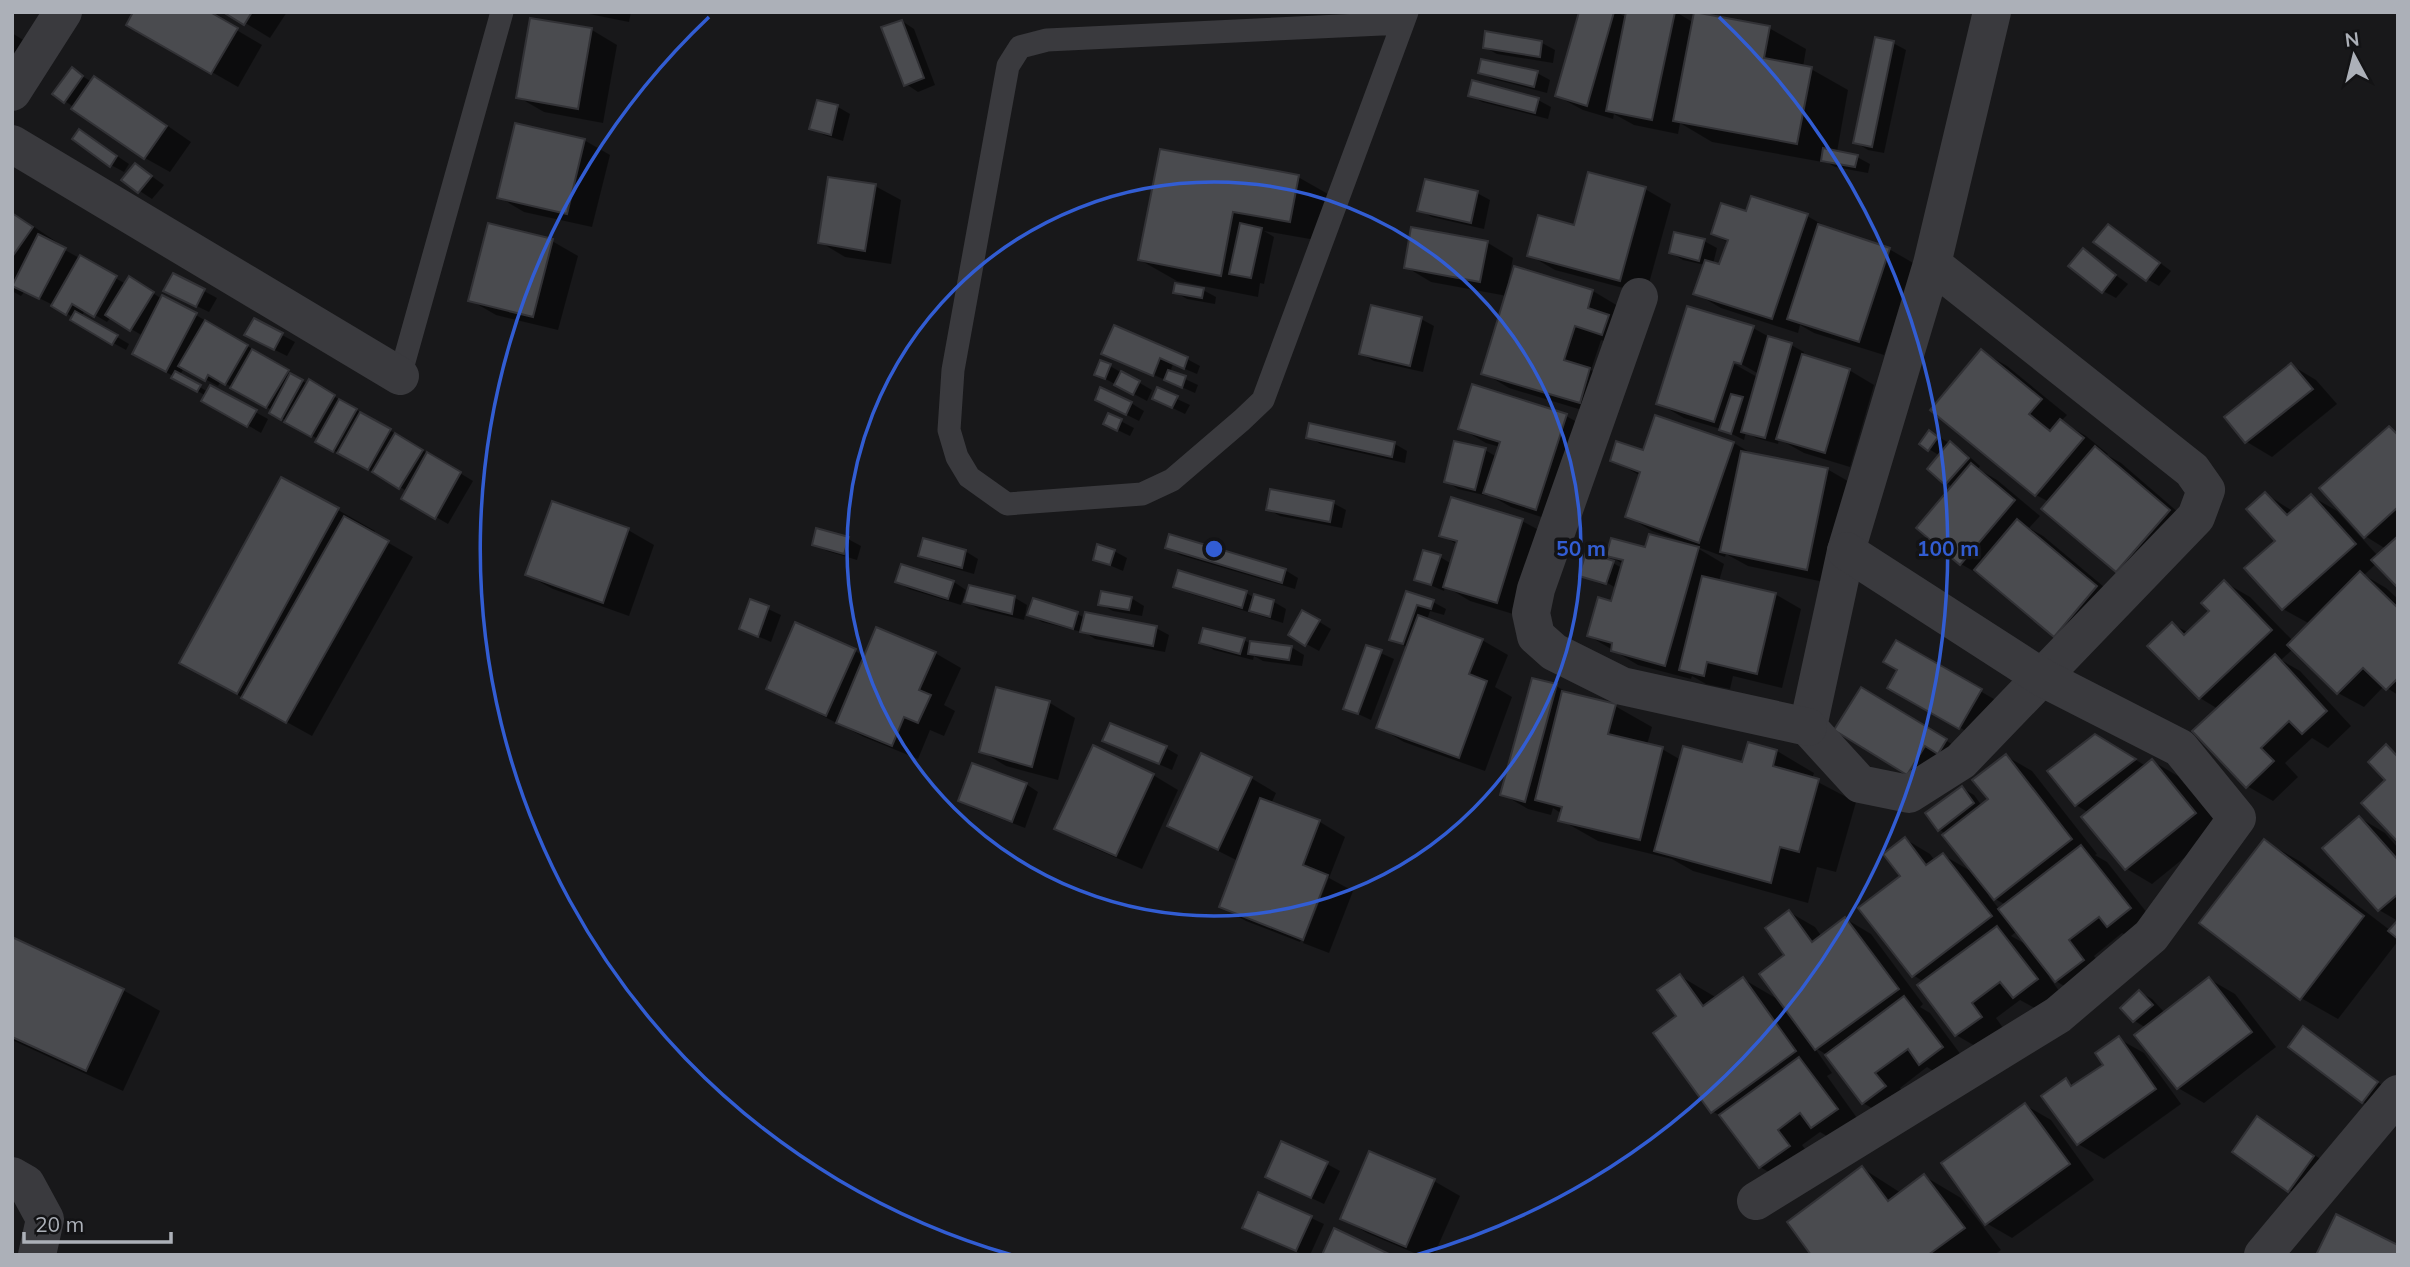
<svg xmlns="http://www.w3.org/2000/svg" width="2410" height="1267" viewBox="0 0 2410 1267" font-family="Mulish,sans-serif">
<rect width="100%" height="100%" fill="#18181a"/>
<g fill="#0007" fill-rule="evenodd">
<polygon points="206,12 262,45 238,87 128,24"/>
<polygon points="227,12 287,12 270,38"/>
<polygon points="579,12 631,12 629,22"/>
<polygon points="1581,12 1617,12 1627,18 1628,12 1676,12 1694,23 1769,28 1806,49 1803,67 1811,69 1848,90 1837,152 1857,157 1870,164 1868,173 1835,167 1828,163 1712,142 1680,123 1678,134 1634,125 1614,114 1613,119 1583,110 1557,96"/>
<polygon points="532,20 592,30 617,45 603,123 544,112 518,97"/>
<polygon points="902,21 914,29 935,85 918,92 906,84"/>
<polygon points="12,33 36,48 12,85"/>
<polygon points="1487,33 1542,43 1555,50 1553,63 1497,54 1484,47"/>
<polygon points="1893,43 1906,50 1884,153 1868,150 1855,142"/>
<polygon points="72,70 92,82 95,79 120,93 191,142 170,172 145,158 65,101"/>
<polygon points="1480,72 1537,73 1550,80 1547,93 1493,79"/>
<polygon points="1470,95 1538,100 1551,107 1548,119 1482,102"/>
<polygon points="818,102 838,107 850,114 843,141 824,135 811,128"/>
<polygon points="80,131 129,164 124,172 111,165"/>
<polygon points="584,140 610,155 592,227 524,212 499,197"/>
<polygon points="136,165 164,185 152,199 123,180"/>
<polygon points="1298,177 1335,198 1327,242 1264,231 1274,237 1264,284 1260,283 1258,297 1177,281 1140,260"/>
<polygon points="875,186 901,200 891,264 845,257 820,242"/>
<polygon points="1645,189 1671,204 1646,294 1555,270 1529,255"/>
<polygon points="1477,193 1490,200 1484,229 1432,217 1419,210"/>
<polygon points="12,212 58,243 56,245 126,284 142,286 162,299 196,315 300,378 299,380 322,389 473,481 448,524 403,498 407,491 317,441 318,439 271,412 272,410 221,381 218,386 184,368 180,375 208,392 211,387 268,419 261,433 204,400 206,396 146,360 143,336 111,317 107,322 85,309 82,316 129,344 126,350 72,320 74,318 53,305 25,291 21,296 12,291"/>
<polygon points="1748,213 1807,216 1834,231 1889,249 1915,264 1884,355 1814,333 1800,325 1798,333 1721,308 1695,293 1705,265 1683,260 1671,253 1704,241 1717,248 1713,264 1720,267 1729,243 1713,234"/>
<polygon points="2121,234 2171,271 2159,286 2147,279"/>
<polygon points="552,241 578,256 558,330 496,315 470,300"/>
<polygon points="1488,243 1513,258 1508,282 1511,282 1515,268 1593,291 1618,306 1628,349 1601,340 1591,370 1615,384 1605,417 1509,388 1484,373 1507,296 1431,282 1406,267"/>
<polygon points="2083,251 2128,284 2116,298 2103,291"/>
<polygon points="1203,290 1216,297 1215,304 1187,299 1175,292"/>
<polygon points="204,291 217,298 209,312 178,297"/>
<polygon points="1421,319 1434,326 1423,372 1374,361 1361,354"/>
<polygon points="254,320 295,342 287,356 259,342"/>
<path d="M1753,328L1773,339L1791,345L1804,352L1803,356L1849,370L1874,385L1850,467L1804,453L1779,439L1778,444L1756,438L1746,432L1744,440L1724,430L1684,418L1658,403ZM1727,356L1759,374V378L1725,359Z"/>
<polygon points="1981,351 2007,366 2067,415 2061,421 2086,436 2108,454 2107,455 2121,463 2194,526 2143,586 2117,571 2049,502 2036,495 1933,410"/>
<polygon points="1104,353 1187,359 1200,366 1197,374 1173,364 1170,372 1198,385 1195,393"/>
<polygon points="2291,365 2316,380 2337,404 2272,457 2247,442 2227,418"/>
<polygon points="1110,366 1152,390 1147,401 1096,374"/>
<polygon points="1158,390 1190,405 1185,414 1154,399"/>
<polygon points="1131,403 1144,411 1139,421 1109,406"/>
<polygon points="1109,415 1134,428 1130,436 1105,424"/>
<polygon points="1566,416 1592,430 1562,524 1511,507 1488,494 1488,496 1458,489 1446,481 1485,450 1497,457 1500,447 1486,443 1460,428"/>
<polygon points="1656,417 1734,443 1754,455 1827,469 1853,484 1833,584 1748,566 1726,554 1725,557 1700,548 1699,549 1724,564 1719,581 1775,594 1801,609 1782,688 1733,676 1730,689 1706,684 1692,676 1691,679 1638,665 1589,636 1612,603 1616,588 1599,578 1597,581 1605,586 1581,575 1613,563 1622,568 1623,564 1608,555 1683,545 1684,542 1652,531 1627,516 1641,476 1612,460 1644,452"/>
<polygon points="1311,426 1395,444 1407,451 1405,463 1321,444 1308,437"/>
<polygon points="2390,428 2398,433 2398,586 2377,563 2364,575 2386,588 2398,599 2398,695 2384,686 2364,707 2338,693 2293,649 2281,660 2300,671 2351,726 2328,748 2312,738 2285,763 2298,777 2273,801 2247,786 2218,709 2200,698 2172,624 2189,633 2212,612 2224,582 2250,597 2293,641 2310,624 2283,609 2277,541 2266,494 2294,512 2311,496 2337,511 2378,556 2386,549 2365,536"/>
<polygon points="1930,432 1963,451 1980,466 1978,469 1997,480 2040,516 2029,528 2043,536 2122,602 2055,636 1987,579 1961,564 1953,488 1929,469 1940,456 1921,444"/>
<polygon points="553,503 628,530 654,545 629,616 553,589 527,575"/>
<polygon points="1333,503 1346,510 1342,528 1280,516 1268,509"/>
<polygon points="338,510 375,531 373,534 413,557 312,736 218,684"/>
<polygon points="1522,521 1548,535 1523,617 1470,601 1445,586 1444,591 1416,579 1440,557 1452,564 1458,545 1441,535"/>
<polygon points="848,539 861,546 857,560 827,551 814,544"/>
<polygon points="1167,547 1285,570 1298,578 1295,589 1180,555"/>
<polygon points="965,551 978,559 974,574 932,562 920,555"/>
<polygon points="1114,551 1127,558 1123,571 1095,559"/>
<polygon points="897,582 954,582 966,590 961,605 909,589"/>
<polygon points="1175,586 1246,593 1255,598 1255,596 1274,602 1286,609 1283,623 1188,593"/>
<polygon points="1407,594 1433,602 1446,609 1444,615 1430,611 1427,620 1482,640 1508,655 1495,687 1512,697 1485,771 1404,742 1378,727 1408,648 1392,639"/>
<polygon points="1015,598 1027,605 1024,620 979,609 966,602"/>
<polygon points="1131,598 1144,606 1142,616 1113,611 1100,604"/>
<polygon points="751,601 781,615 771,642 741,629"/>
<polygon points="1303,612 1331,629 1319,651 1290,635"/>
<polygon points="1030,614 1077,614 1085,618 1156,628 1169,635 1165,652 1095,639 1086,633 1042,622"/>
<polygon points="1244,640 1251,644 1291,647 1304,655 1302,666 1263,661 1254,656 1253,660 1214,650 1201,642"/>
<polygon points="1897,643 2006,706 1985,742 1889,687 1900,670"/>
<polygon points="1367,647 1394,659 1371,720 1345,708"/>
<polygon points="855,651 866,657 935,653 961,668 944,705 955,711 944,736 930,730 918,759 864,737 768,688"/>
<polygon points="1556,686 1572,695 1615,706 1652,727 1647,745 1662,749 1681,760 1743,764 1777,751 1814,773 1812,779 1856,802 1836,872 1817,867 1808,903 1693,871 1672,859 1598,841 1561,820 1562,814 1553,808 1551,815 1528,809 1502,794"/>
<polygon points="997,689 1050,703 1075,718 1058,780 1006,766 981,751"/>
<polygon points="1887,704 1971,756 1908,773"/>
<polygon points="1104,740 1166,748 1178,755 1172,770"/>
<polygon points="2121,751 2146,766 2152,761 2178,776 2221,828 2152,884 2127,869 2084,817 2089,813 2076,805"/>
<path d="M2006,756L2032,771L2097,854L2095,855L2107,862L2155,923L2134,940L2122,933L2094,956L2108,975L2081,996L2049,977L2062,995L2040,1011L2020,1000L1996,1018L2006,1032L1982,1050L1956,1035L1924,982L1913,975L1903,876L1905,839L1930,854L1935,861L1943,855L1974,873L1946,834L1940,830L1927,814L1962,788L1974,795L1982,806L1990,799ZM1988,895L2006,905L2000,910ZM2017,931L2029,946L2011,936Z"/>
<polygon points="1153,775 1178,790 1142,869 1082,843 1057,828"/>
<polygon points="1251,778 1276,793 1271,804 1320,822 1345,837 1329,878 1353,891 1329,953 1303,943 1329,877 1325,877 1300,942 1246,921 1221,907 1238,861 1169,826"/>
<polygon points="1026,784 1038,792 1025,828 972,808 960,800"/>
<polygon points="2360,818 2385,833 2398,848 2398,921 2379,910"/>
<polygon points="2264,841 2301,862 2391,931 2398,922 2398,941 2338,1019 2301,998"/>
<polygon points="1789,912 1815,927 1822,937 1846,919 1871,934 1923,1004 1920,1007 1930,1013 1967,1063 1946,1079 1927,1067 1900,1088 1910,1102 1889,1118 1863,1103 1827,1055 1814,1047 1832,1073 1827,1076 1862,1125 1837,1142 1820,1132 1802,1145 1814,1161 1786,1182 1760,1167 1724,1118 1712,1111 1678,1016 1680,976 1717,998 1743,979 1781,1001"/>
<polygon points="12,938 123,990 160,1011 123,1091 12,1040"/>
<polygon points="2209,979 2235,994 2276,1047 2204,1103 2178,1088 2146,1028 2135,1021 2123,1008 2140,992 2152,999 2165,1013"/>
<polygon points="2304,1028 2390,1091 2375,1109 2363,1102"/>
<polygon points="2119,1039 2144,1053 2181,1104 2104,1159 2078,1144 2043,1096 2066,1080 2075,1086 2106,1065"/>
<polygon points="2025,1105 2051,1120 2094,1180 2012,1238 1986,1223"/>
<polygon points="2258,1118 2283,1133 2339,1172 2315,1205 2289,1190"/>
<polygon points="1370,1154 1434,1181 1460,1196 1434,1255 1419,1255 1367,1233 1342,1218"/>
<polygon points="1327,1164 1340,1171 1324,1204 1279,1183"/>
<polygon points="1862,1168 1901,1193 1924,1176 1961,1198 2001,1250 1994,1255 1813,1255"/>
<polygon points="1259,1194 1324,1224 1310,1255 1304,1255 1245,1228"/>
</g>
<g fill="#4a4b4f" stroke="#323236" stroke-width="2">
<polygon points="133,12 210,12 238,28 211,74 126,25"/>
<polygon points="223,12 252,12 244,25"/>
<polygon points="1579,12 1614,12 1587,106 1555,96"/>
<polygon points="1626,12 1675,12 1652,120 1606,111"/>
<polygon points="1694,12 1770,26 1764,58 1812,67 1797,144 1673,121"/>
<polygon points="530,18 592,28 578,109 516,98"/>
<polygon points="902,20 924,78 904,86 881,27"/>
<polygon points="1485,31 1542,41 1540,57 1483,48"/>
<polygon points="1875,37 1894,41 1872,147 1853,143"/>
<polygon points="1481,59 1538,71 1534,87 1478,73"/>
<polygon points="72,67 83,76 64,103 52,94"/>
<polygon points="94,76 167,126 144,159 71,109"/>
<polygon points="1472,80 1539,98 1535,113 1468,96"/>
<polygon points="817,100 838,105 831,135 809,129"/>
<polygon points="515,123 585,139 567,214 497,198"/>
<polygon points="79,129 117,156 110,167 72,139"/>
<polygon points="1823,148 1858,155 1855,167 1821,161"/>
<polygon points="1160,149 1299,175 1290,222 1233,212 1221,276 1138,260"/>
<polygon points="135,163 152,176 138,193 121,180"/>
<polygon points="1588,172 1646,187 1620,281 1527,256 1538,215 1574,225"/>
<polygon points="828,177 876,184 865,251 818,243"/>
<polygon points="1425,179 1478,191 1471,223 1417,211"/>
<polygon points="1751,196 1808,214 1772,319 1693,294 1705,260 1719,264 1728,240 1711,234 1721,203 1746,211"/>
<polygon points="12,213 33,227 12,257"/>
<polygon points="488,223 553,239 533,317 468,301"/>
<polygon points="1240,223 1262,228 1251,278 1229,274"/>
<polygon points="1818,224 1890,248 1859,342 1787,319"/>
<polygon points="2108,224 2160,263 2146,281 2093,242"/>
<polygon points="1411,227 1488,241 1480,282 1404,268"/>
<polygon points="1674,232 1705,239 1699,261 1669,253"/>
<polygon points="38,234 66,248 39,299 12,286"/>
<polygon points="2083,248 2116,275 2102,293 2068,266"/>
<polygon points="80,255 117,276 94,317 72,304 66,315 51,306"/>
<polygon points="1514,266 1593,290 1588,308 1609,315 1602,335 1575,326 1564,360 1590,368 1580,403 1481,374"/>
<polygon points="173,273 205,289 196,307 163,291"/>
<polygon points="129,276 154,292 130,331 105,315"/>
<polygon points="1175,283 1204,288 1202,298 1173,293"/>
<polygon points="162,295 197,313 166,372 132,354"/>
<polygon points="1371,305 1422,317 1410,366 1359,354"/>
<polygon points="1687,306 1754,326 1741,364 1734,362 1714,422 1656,404"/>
<polygon points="75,311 118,335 112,345 70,320"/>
<polygon points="254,318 283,333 274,350 244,335"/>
<polygon points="205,320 248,345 225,385 208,375 205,381 178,366"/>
<polygon points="1114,325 1188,357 1184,369 1160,358 1153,376 1101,354"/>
<polygon points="1768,336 1792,343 1765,438 1741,432"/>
<polygon points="252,349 289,370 266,408 230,388"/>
<polygon points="1981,349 2042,399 2029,414 2050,431 2060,419 2084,438 2035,496 1930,410"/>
<polygon points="1802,354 1850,369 1825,453 1776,439"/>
<polygon points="1100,360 1111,364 1105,379 1094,375"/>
<polygon points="2291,363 2313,389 2245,443 2224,417"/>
<polygon points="1168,370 1186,376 1182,388 1164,380"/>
<polygon points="175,371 201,385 197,392 171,378"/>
<polygon points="1121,371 1140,381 1133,395 1114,385"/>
<polygon points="290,373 303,380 281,420 269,413"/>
<polygon points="309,379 335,395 311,437 284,422"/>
<polygon points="1472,384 1567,414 1536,510 1483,493 1500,442 1458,429"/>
<polygon points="210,385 257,410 247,427 201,401"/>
<polygon points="1100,387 1132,402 1126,415 1095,400"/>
<polygon points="1157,387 1178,396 1172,408 1152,399"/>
<polygon points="1731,394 1743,397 1731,434 1719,430"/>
<polygon points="339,399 357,409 333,452 315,442"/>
<polygon points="360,412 391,429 368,470 337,453"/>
<polygon points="1108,413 1122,419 1117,431 1103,424"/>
<polygon points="1655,415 1734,442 1699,543 1625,517 1640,472 1610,461 1616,441 1643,450"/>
<polygon points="1309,423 1395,442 1392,457 1306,438"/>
<polygon points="2389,426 2398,435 2398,507 2364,538 2319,488"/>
<polygon points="1929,430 1938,437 1928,451 1919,444"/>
<polygon points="395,433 423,450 399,489 372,472"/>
<polygon points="1454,441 1486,448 1475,490 1444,482"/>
<polygon points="1950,441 1969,458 1945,485 1927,469"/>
<polygon points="2095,446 2170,510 2116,572 2041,509"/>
<polygon points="1741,451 1828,468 1807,570 1720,552"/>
<polygon points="427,452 461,472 435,519 401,499"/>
<polygon points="1971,463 2015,500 1960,565 1916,528"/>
<polygon points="281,477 339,508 237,694 179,663"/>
<polygon points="1270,489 1334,501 1330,522 1266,510"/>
<polygon points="2265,492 2287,515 2311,494 2356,544 2282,610 2244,568 2275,541 2246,509"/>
<polygon points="1451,497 1523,519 1497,603 1443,587 1457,541 1439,536"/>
<polygon points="552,501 629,528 603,603 525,575"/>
<polygon points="344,516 389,541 286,723 241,698"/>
<polygon points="2017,519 2097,586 2054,637 1974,570"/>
<polygon points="816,528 849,537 844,554 812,545"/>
<polygon points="1169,534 1286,569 1282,583 1165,548"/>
<polygon points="1649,534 1699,547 1665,666 1611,651 1612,643 1587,636 1598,597 1611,601 1623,560 1606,556 1611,538 1645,547"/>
<polygon points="2398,536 2398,588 2371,560"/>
<polygon points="923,538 966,550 962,568 918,556"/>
<polygon points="1097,544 1115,550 1110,565 1093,560"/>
<polygon points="1423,550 1441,555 1431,585 1414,580"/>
<polygon points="1586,552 1614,561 1606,584 1579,576"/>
<polygon points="901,564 954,581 948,599 895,582"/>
<polygon points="1178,570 1247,591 1242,608 1173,587"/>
<polygon points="2360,571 2398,608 2398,678 2386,690 2363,668 2337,694 2287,645"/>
<polygon points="1702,576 1776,593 1757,674 1707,662 1704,676 1679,670"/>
<polygon points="2224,580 2272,630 2199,699 2147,646 2172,622 2184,635 2209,611 2201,603"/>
<polygon points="969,585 1015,596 1012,614 964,602"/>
<polygon points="1101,591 1132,597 1129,610 1098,605"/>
<polygon points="1406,591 1434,600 1431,609 1417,605 1403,644 1389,640"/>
<polygon points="1254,594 1274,600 1270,617 1249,611"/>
<polygon points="1033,598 1078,612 1073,629 1027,615"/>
<polygon points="750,599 769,606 758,637 739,629"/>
<polygon points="1302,610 1320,620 1305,646 1288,635"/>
<polygon points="1085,612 1157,626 1153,646 1080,632"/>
<polygon points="1418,615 1483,639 1469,674 1487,681 1459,758 1376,728"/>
<polygon points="795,622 856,649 826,716 766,689"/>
<polygon points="876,627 936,652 919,690 931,695 918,723 904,717 892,746 836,723"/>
<polygon points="1203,628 1245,638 1240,654 1199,643"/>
<polygon points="1896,640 1982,689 1959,729 1887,688 1897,670 1883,662"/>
<polygon points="1250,641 1292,646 1289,660 1248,654"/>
<polygon points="1366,645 1382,650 1358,714 1343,709"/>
<polygon points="2275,654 2327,711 2302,734 2289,721 2261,748 2274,761 2246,788 2192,731"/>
<polygon points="1532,678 1557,684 1525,802 1500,795"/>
<polygon points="996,687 1050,701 1032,767 979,752"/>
<polygon points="1861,687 1947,739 1938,754 1925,746 1907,775 1834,730"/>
<polygon points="1562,691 1616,704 1608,734 1663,747 1640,840 1558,821 1562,807 1535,800"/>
<polygon points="1110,723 1167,746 1159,764 1102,741"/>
<polygon points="2095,734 2136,759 2075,806 2047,771"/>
<polygon points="1748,742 1777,750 1773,766 1819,779 1799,852 1780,847 1771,883 1654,851 1683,746 1742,762"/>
<polygon points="2386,744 2398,757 2398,842 2361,803 2385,780 2368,762"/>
<polygon points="1093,745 1154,774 1116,856 1054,829"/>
<polygon points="1201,753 1252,777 1218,850 1167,826"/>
<polygon points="2006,754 2072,839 1994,900 1942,835 1988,799 1972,780"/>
<polygon points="2152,759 2196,813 2125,870 2081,817"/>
<polygon points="972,763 1027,783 1012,822 958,801"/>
<polygon points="1962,786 1974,803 1938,831 1925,813"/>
<polygon points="1260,798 1320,820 1303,865 1328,875 1303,940 1219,907"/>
<polygon points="2359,816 2398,860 2398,894 2378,911 2322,848"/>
<polygon points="1905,837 1926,865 1943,853 1992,916 1912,977 1858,908 1900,876 1883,854"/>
<polygon points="2264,839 2364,916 2300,1000 2199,923"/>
<polygon points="2081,845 2131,908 2107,927 2099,917 2069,940 2084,960 2055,982 1998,909"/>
<polygon points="1789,910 1812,942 1845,917 1899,989 1815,1050 1759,974 1784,955 1765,928"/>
<polygon points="2398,920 2398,939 2388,931"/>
<polygon points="1997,926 2038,979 2013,998 2000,982 1972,1003 1982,1017 1955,1036 1917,985"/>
<polygon points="12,937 124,989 86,1071 12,1037"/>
<polygon points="1680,974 1703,1006 1743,977 1796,1051 1711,1113 1653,1033 1676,1016 1657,990"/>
<polygon points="2209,977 2252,1032 2177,1089 2134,1035"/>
<polygon points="2139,990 2153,1005 2133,1022 2120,1008"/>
<polygon points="1904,996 1943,1047 1919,1065 1908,1049 1875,1073 1886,1086 1862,1104 1825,1055"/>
<polygon points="2303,1026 2378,1082 2362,1103 2288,1047"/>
<polygon points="2119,1036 2156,1089 2077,1145 2041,1096 2066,1078 2071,1086 2103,1065 2095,1053"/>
<polygon points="1799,1057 1838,1109 1811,1128 1800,1113 1778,1130 1790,1146 1759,1168 1719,1115"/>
<polygon points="2025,1103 2070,1164 1985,1225 1941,1163"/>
<polygon points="2257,1116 2314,1156 2288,1192 2232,1152"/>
<polygon points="1281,1141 1328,1162 1311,1198 1265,1177"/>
<polygon points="1369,1151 1435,1179 1406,1247 1340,1219"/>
<polygon points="1862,1166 1888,1201 1924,1174 1965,1228 1928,1255 1811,1255 1787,1222"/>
<polygon points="1258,1192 1312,1216 1296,1251 1242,1228"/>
<polygon points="2336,1214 2398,1245 2398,1255 2316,1255"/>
<polygon points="1334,1228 1391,1255 1322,1255"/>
</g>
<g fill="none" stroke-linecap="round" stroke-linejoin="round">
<g stroke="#3a3a3e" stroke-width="23">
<polyline points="1403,23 1047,40 1020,47 1008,66 953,370 949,430 957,457 969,477 1007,504 1142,494 1172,480 1242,420 1263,400 1403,23 1407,12"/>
<polyline points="400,376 502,12"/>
</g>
<g stroke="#3a3a3e" stroke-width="38">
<polyline points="12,92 63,12"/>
<polyline points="12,144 400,376"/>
<polyline points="1932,264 2192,470 2206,490 2196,517 1961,761 1909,794 1860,784 1808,727 1846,551 1932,264 1992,12"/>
<polyline points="1639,297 1536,589 1531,613 1536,636 1554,652 1622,686 1808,727"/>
<polyline points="12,1176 26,1184 45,1219 37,1255"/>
<polyline points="1756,1201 2058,1015 2151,936 2237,818 2180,748 2043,678 1846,551"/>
<polyline points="2263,1255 2398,1094"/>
</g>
</g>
<g fill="none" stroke="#325dd3" stroke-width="3.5">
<circle cx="1214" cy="549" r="367"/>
<path d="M1012 1255A734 734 0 0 1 709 17M1719 17A734 734 0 0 1 1416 1255"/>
</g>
<circle cx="1214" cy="549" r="10" fill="#325dd3" stroke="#131315" stroke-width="3.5"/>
<g font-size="21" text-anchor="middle" font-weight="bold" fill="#325dd3" stroke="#131315" stroke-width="7" stroke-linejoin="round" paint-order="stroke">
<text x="1581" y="556">50 m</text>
<text x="1948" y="556">100 m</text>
</g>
<rect width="2410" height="1267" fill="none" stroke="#acb0b8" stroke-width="28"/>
<g transform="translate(2354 56) rotate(353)" stroke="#131315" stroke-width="5" paint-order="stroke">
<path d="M0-5L12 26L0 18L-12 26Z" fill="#acb0b8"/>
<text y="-10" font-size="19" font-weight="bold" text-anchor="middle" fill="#acb0b8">N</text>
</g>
<path d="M24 1232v10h147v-10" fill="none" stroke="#acb0b8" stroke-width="3.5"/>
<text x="35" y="1232" font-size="21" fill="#acb0b8" stroke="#131315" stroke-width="5" paint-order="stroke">20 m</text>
</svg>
